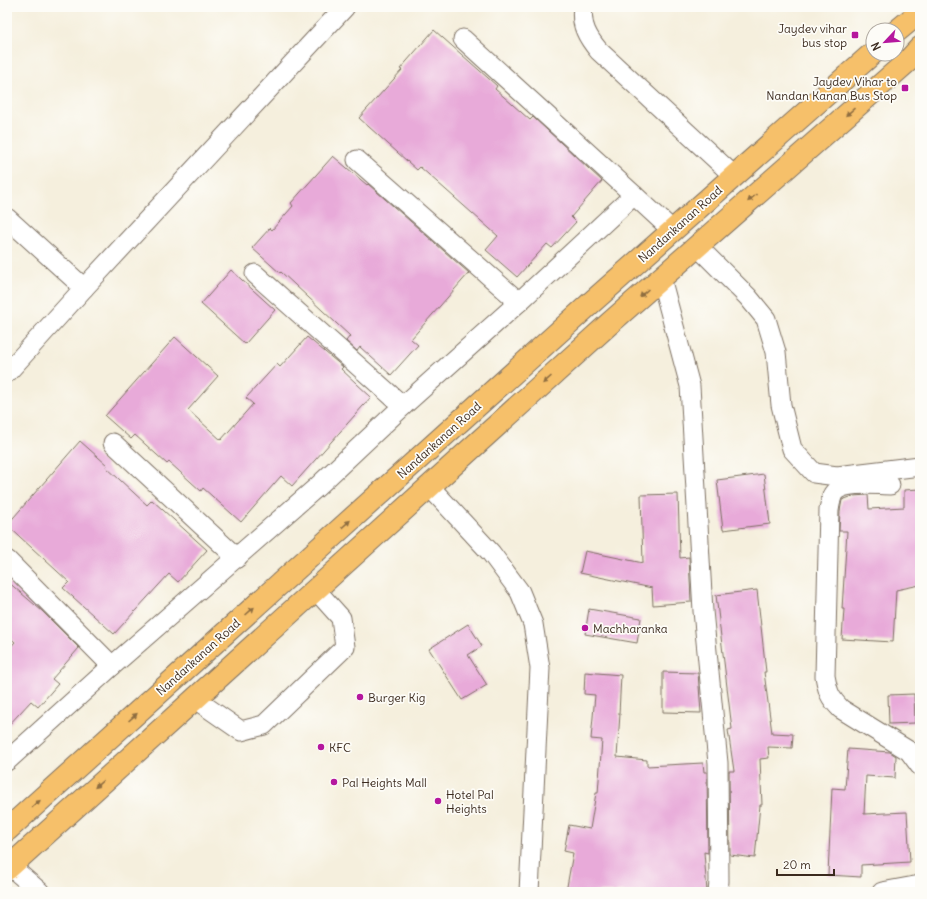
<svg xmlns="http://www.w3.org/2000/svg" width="927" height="899" viewBox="0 0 927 899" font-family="Delius,sans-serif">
<rect width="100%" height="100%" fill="#fdfcf7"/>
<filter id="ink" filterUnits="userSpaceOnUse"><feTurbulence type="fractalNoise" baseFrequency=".025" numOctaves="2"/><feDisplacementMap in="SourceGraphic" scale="8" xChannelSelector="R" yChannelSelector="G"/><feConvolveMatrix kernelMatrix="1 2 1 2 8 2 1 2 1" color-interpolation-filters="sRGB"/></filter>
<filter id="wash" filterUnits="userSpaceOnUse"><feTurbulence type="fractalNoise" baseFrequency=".012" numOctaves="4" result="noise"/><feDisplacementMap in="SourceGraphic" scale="16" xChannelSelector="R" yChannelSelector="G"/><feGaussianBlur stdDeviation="0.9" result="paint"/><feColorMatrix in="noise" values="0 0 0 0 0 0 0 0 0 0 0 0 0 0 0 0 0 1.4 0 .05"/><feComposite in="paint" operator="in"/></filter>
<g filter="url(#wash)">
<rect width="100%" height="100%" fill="#f5efdd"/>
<g id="blocks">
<g fill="#e8aad9">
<polygon points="434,30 497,86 495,89 530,120 533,117 602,181 571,217 576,222 552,248 547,244 517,277 486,250 498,236 420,167 417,170 359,118 402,70 400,69"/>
<polygon points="333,156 367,185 368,184 469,273 411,339 418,345 391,375 360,347 357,351 346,341 350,336 281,272 280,273 252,248 270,228 272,230 293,206 291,203"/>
<polygon points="231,270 275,310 245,344 201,304"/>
<polygon points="175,337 218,376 188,410 221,440 253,404 246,398 277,364 280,367 307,337 343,367 341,369 371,397 292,486 281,476 241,522 203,488 201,491 169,462 167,464 135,435 131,439 105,416"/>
<polygon points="80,441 107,465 106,467 147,505 152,500 207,550 178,582 169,574 114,634 63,588 69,582 7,525"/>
<polygon points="764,474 770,524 723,530 717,480"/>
<polygon points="920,489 920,585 896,590 893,642 842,639 844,609 842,609 847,531 839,531 840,511 842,500 853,496 868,495 869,509 904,507 904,490"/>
<polygon points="678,494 680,558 689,557 691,602 653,605 652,588 580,573 585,551 643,563 641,495"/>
<polygon points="7,581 42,611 79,648 52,679 58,684 38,707 31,701 7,727 7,651 15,642 7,635"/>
<polygon points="757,590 766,672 764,672 772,733 793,734 792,748 768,747 769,758 760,759 762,805 760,805 755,858 730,855 729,771 734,771 728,730 732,729 716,595"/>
<polygon points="589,609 641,618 637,643 585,634"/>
<polygon points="468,624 482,646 468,655 487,685 462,700 429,649"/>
<polygon points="585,672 621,675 619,714 620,714 617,757 647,760 647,766 703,763 704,772 707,772 708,853 704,852 707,892 566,892 573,853 564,851 569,825 590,829 596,793 598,793 602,740 591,739 595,695 584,694"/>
<polygon points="663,672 698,673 701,713 663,712"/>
<polygon points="914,694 915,723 889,724 888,695"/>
<polygon points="848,749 890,752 896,756 895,778 866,776 864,814 907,812 910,862 861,865 861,877 828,875 832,788 845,789"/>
</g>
</g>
</g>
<g filter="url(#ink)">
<use href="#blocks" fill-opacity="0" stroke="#7c6f61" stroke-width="1"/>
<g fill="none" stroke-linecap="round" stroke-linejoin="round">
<g stroke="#7c6f61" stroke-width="21">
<g id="minor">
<path d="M583,7C580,25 588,38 599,51L734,176"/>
<polyline points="357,160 519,302"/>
<polyline points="634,195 673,231"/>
<polyline points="7,218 84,288"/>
<polyline points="697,246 748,297 766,319 776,352 781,405 792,449 814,473 837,476 920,466"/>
<polyline points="255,274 403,406"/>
<polyline points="661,278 690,386 703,611 718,763 719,881 718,892"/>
<polyline points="7,373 84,288 345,7"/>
<polyline points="113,443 237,558"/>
<path d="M890,485C875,485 842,480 833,494C831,498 830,505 829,510L825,676C828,692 829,697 841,709L909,751L920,766"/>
<polyline points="429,486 491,553 520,592 533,624 540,668 529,892"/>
<polyline points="7,560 112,666"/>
<polyline points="195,699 241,731 264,725 345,647 341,618 315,589"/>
<polyline points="7,761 112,666 317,487 403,406 519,302 634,195 463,39"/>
<polyline points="10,866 40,892"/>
<polyline points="882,892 920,885"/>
</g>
</g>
<g stroke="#7c6f61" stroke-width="24">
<g id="major">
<polyline points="897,31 920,12"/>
<polyline points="7,830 592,302 873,53"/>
<polyline points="7,869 610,323 908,61 920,48"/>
</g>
</g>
<use href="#minor" stroke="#fff" stroke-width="19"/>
<use href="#major" stroke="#f6c06b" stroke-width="22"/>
</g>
<defs><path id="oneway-solid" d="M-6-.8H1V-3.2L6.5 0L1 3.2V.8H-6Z"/></defs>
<g fill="#8f6e41">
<use href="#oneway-solid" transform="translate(850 112) rotate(139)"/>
<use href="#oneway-solid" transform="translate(752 198) rotate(139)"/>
<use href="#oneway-solid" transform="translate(644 293) rotate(138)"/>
<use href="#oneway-solid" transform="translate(547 380) rotate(138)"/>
<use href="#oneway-solid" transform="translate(346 524) rotate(-42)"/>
<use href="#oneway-solid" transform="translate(250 611) rotate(-42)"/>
<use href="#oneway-solid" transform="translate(133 717) rotate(-42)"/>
<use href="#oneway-solid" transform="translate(99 784) rotate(138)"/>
<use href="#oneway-solid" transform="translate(36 804) rotate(-42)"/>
</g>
</g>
<g fill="#b5179e" stroke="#fdfcf7" stroke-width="1.5">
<rect x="851" y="31" width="8" height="8" rx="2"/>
<rect x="901" y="84" width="8" height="8" rx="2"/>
<circle cx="585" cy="628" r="4"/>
<circle cx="360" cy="697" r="4"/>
<circle cx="321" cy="747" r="4"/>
<circle cx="334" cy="782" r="4"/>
<circle cx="438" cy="801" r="4"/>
</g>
<g text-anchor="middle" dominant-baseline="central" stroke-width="3.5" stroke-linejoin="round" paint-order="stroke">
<g font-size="12" fill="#3b2a1e" stroke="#fdfcf7" text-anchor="start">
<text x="847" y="28" text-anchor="end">Jaydev vihar<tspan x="847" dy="14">bus stop</tspan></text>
<text x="897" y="81" text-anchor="end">Jaydev Vihar to<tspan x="897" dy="14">Nandan Kanan Bus Stop</tspan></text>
<text x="593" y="628">Machharanka</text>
<text x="368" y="697">Burger Kig</text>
<text x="329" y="747">KFC</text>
<text x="342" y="782">Pal Heights Mall</text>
<text x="446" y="794">Hotel Pal<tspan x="446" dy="14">Heights</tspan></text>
</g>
<g font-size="12" fill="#3b2a1e" stroke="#fdfcf7">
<text transform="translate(680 224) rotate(-42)">Nandankanan Road</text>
<text transform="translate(439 440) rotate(-42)">Nandankanan Road</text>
<text transform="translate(198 657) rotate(-42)">Nandankanan Road</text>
</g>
</g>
<rect width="927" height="899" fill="none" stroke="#fdfcf7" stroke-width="24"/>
<g transform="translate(885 42) rotate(244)"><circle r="19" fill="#fdfcf7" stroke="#afa8a0"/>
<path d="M0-3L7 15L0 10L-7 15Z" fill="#b5179e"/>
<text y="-6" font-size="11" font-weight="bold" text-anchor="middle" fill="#3b2a1e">N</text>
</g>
<path d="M777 869v6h57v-6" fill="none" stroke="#3b2a1e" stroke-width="2"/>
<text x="783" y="869" font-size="12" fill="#3b2a1e" stroke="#fdfcf7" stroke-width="3" paint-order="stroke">20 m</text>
</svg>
